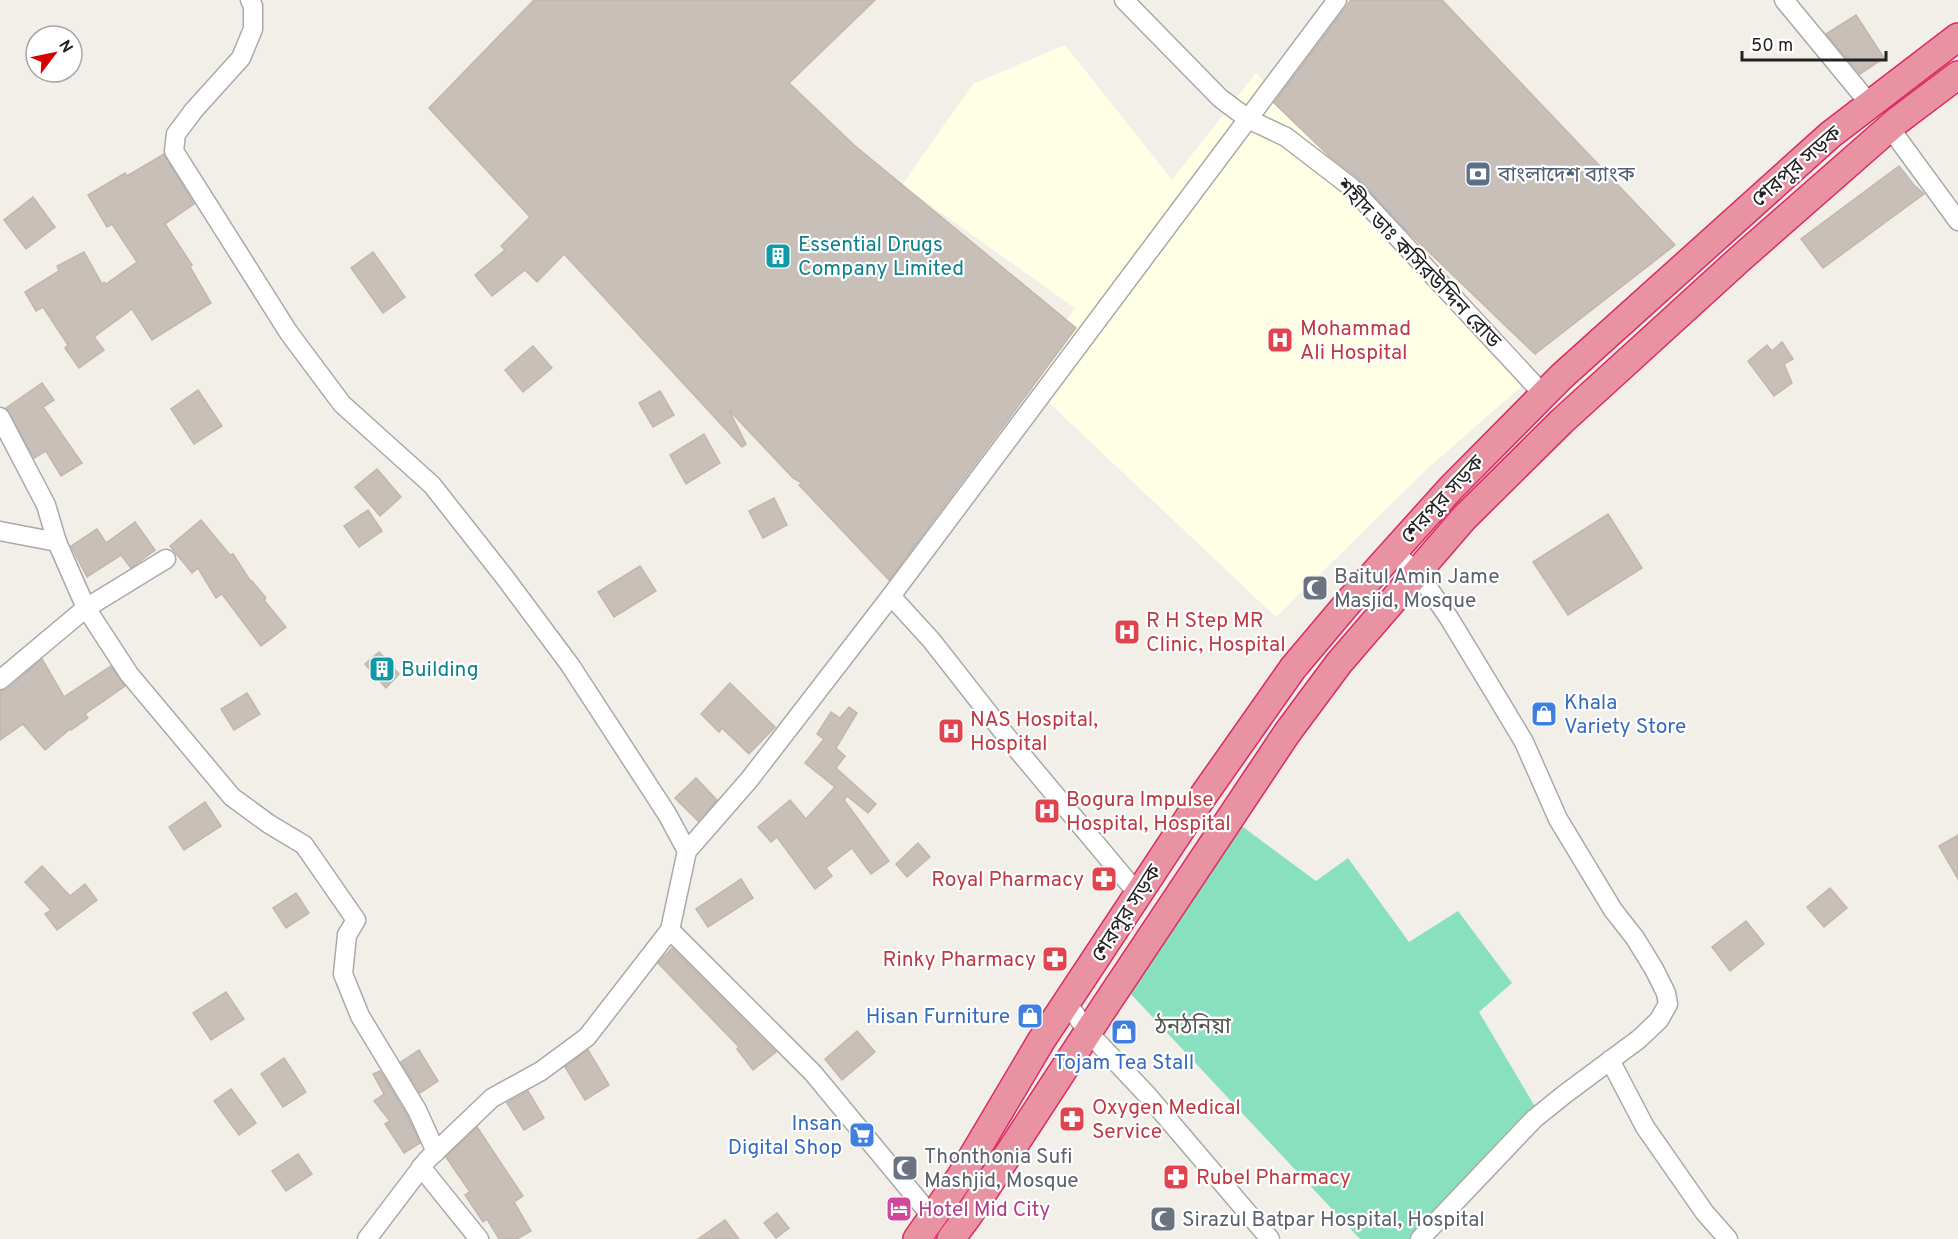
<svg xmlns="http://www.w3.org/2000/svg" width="1958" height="1239" font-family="Overpass,'Noto Sans Bengali',sans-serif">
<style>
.education{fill:#ffffe5}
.pitch{fill:#88e0be}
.building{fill:#c7bfb8;stroke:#c4b6ab;stroke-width:1.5}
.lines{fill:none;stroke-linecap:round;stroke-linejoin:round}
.minor-casing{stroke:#a9a9a9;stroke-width:21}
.highway-casing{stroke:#dc2a67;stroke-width:30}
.minor{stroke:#fff;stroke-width:18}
.highway{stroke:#e892a2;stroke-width:27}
.labels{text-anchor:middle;stroke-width:4.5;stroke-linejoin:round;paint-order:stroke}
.street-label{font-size:21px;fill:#222;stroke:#fff}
.service-label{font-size:21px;fill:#4e5e75;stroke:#fff;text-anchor:start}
.culture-label{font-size:21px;fill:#0d838f;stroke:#fff;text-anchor:start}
.health-label{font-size:21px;fill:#be3a42;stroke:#fff;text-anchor:start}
.worship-label{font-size:21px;fill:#5b616d;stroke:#fff;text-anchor:start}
.shop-label{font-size:21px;fill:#366cbe;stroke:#fff;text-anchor:end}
.hotel-label{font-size:21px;fill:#b23c85;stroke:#fff;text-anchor:start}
.neighbourhood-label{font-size:22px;fill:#555;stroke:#fff}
</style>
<rect width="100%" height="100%" fill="#f2efe9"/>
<path class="education" d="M 1065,45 L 1172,180 L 1256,73 L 1538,372 L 1429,467 L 1276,617 L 1025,380 L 1075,308 L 902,185 L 973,84 Z"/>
<path class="pitch" d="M 1239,824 L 1316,881 L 1348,858 L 1409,942 L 1458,911 L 1512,983 L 1479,1012 L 1537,1110 L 1414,1239 L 1360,1239 L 1130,993 Z"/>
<g class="building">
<path d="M 534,0 L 875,0 L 789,83 L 854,145 L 1076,328 L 889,580 L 799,485 L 802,483 L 793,478 L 729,410 L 746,444 L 742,447 L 564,254 L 537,282 L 525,270 L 492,296 L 475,275 L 505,250 L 501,246 L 530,217 L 429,108 Z"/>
<path d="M 1351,0 L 1442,0 L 1675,245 L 1535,354 L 1406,230 L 1359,179 L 1329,156 L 1274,103 Z"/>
<path d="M 1856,15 L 1884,58 L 1860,74 L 1826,34 Z"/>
<path d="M 164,154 L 194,204 L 165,224 L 192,265 L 190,267 L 211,303 L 152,340 L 132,309 L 94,337 L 104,350 L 79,368 L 65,348 L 68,345 L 43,307 L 36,311 L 25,292 L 59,271 L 57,266 L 84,252 L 102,284 L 104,282 L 106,284 L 137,262 L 112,224 L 107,227 L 88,195 L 125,173 L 127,176 Z"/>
<path d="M 1899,166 L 1914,185 L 1924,194 L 1823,268 L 1801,239 Z"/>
<path d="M 33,197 L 55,227 L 26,249 L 4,220 Z"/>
<path d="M 373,252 L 405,297 L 383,313 L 351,268 Z"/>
<path d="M 1782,342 L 1793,359 L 1784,364 L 1792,383 L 1774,396 L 1748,361 L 1767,345 L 1772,351 Z"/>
<path d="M 533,346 L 552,368 L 523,392 L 505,370 Z"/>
<path d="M 42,383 L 54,400 L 43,407 L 82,463 L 61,476 L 46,451 L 34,458 L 6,408 Z"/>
<path d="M 198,390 L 222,426 L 194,444 L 171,409 Z"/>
<path d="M 660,391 L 674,415 L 653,427 L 639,403 Z"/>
<path d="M 704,434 L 720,463 L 686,484 L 670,455 Z"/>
<path d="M 377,469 L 401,497 L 380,516 L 355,487 Z"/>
<path d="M 774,498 L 787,525 L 763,538 L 749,511 Z"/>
<path d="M 368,510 L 382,531 L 359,547 L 344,526 Z"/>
<path d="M 1608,514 L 1642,568 L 1568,615 L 1533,562 Z"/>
<path d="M 201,520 L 230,555 L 233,554 L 251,582 L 252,581 L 266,598 L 264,600 L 286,627 L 261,646 L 222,594 L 216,598 L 198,568 L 192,573 L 170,546 Z"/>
<path d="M 135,522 L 155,550 L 131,568 L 121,555 L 87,577 L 71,546 L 97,529 L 106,543 Z"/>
<path d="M 640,566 L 656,591 L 614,617 L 598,592 Z"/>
<path d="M 379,652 L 399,674 L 386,688 L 365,664 Z"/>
<path d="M 42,659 L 64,697 L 111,666 L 125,686 L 85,714 L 88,718 L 71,730 L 70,729 L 45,750 L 23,724 L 0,740 L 0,691 L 7,689 Z"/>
<path d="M 730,683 L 775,727 L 749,754 L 722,728 L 719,732 L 701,714 Z"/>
<path d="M 247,693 L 260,714 L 234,730 L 221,709 Z"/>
<path d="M 849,707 L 857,713 L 836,748 L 845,756 L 836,768 L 876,804 L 868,813 L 847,796 L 844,800 L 889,861 L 871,874 L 852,848 L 826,868 L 832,876 L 815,889 L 777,837 L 771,842 L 758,827 L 790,800 L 806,819 L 835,787 L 805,763 L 824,739 L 817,734 L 831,712 L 840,718 Z"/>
<path d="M 696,778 L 717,800 L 698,821 L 675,798 Z"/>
<path d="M 205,802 L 221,826 L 184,850 L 169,827 Z"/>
<path d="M 1958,835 L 1958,879 L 1939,846 Z"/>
<path d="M 918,843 L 930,857 L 907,877 L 896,864 Z"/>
<path d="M 42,866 L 70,896 L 85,884 L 97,900 L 57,930 L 45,914 L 51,910 L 25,882 Z"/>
<path d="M 741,879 L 753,898 L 708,927 L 696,909 Z"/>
<path d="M 1830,888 L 1847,908 L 1824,927 L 1807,907 Z"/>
<path d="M 296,893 L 309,913 L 286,928 L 273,908 Z"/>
<path d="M 1746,921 L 1764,944 L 1730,971 L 1712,947 Z"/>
<path d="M 672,948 L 776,1052 L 753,1070 L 737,1049 L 739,1047 L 658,963 Z"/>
<path d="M 226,992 L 244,1019 L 211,1040 L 193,1013 Z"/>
<path d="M 857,1031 L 875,1052 L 842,1080 L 825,1059 Z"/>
<path d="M 419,1050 L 438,1081 L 420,1093 L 401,1062 Z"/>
<path d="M 588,1050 L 609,1085 L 585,1100 L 565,1067 Z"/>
<path d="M 284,1058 L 306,1092 L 283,1107 L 261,1074 Z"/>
<path d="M 380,1071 L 407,1115 L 420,1143 L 404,1153 L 385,1124 L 390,1121 L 374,1101 L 384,1094 L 373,1074 Z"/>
<path d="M 231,1089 L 256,1123 L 239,1135 L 214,1101 Z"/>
<path d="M 528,1091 L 544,1118 L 524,1130 L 507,1103 Z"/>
<path d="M 477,1127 L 523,1196 L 514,1202 L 531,1231 L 517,1239 L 499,1239 L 487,1219 L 483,1222 L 465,1195 L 470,1192 L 446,1157 Z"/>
<path d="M 298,1154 L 312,1174 L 286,1191 L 272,1171 Z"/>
<path d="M 777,1213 L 789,1228 L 776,1238 L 764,1223 Z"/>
<path d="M 725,1220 L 739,1239 L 698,1239 Z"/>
</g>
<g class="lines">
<g class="minor-casing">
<g id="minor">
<path d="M 250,0 L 253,6 L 253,29 L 241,58 L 194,110 L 176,134 L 174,151 L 289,333 L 342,404 L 432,485 L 506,579 L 570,665 L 667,814 L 687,851"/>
<path d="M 1124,0 L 1220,98 L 1248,119 L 1286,137 L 1351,187 L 1544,395"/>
<path d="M 1784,0 L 1869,103"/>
<path d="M 1890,128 L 1958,221"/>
<path d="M 0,417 L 46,505 L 57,542"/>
<path d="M 0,531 L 57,542 L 86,608 L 129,674 L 232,797 L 269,824 L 304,845 L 356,920 L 347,935 L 343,974 L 360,1016 L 417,1110 L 436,1152"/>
<path d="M 1393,552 L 1418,573 L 1449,618 L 1497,697 L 1524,742 L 1558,819 L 1613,910 L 1635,938 L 1654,969 L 1666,993 L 1668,1004 L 1659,1020 L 1639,1039 L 1565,1094 L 1534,1119 L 1420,1239"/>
<path d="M 891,596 L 932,641 L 1011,742 L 1138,894"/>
<path d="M 0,680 L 86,608 L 166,559"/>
<path d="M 670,930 L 813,1073 L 933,1218"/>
<path d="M 1067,1003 L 1088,1032 L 1149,1097 L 1270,1239"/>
<path d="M 1610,1060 L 1645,1127 L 1705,1213 L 1728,1239"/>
<path d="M 421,1167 L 479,1239"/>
<path d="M 367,1239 L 427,1160 L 492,1098 L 541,1071 L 587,1037 L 670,930 L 687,851 L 749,780 L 891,596 L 1337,0"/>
</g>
</g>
<g class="highway-casing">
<g id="highway">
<path d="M 917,1239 L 961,1176 L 1041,1041 L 1203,796 L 1293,668 L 1352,598 L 1451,488 L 1562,376 L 1830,135 L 1958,37"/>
<path d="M 951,1239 L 968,1216 L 1105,1006 L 1287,733 L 1339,663 L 1464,518 L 1562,421 L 1742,257 L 1897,121 L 1958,75"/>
</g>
</g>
<use href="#minor" class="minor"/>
<use href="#highway" class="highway"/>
</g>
<defs>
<g id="bank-square" transform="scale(1.35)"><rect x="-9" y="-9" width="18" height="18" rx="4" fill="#5c6f8a" stroke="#fff"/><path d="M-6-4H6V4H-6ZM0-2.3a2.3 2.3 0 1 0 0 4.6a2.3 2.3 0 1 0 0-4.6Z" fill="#fff"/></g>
<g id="building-square" transform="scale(1.35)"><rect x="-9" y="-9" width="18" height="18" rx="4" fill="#0f9aa8" stroke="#fff"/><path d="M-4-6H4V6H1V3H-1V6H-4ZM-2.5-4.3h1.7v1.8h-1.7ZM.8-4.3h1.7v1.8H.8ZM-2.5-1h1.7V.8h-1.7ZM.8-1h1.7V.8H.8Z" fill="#fff"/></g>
<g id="hospital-square" transform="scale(1.35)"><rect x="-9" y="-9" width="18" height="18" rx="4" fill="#e0444e" stroke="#fff"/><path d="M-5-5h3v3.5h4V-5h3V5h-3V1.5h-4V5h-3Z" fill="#fff"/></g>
<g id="mosque-square" transform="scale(1.35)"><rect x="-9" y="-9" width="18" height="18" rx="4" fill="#6b7280" stroke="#fff"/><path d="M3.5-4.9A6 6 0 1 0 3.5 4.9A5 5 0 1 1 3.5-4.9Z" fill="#fff"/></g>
<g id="shop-square" transform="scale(1.35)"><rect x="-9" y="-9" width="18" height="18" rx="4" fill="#3f7fe0" stroke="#fff"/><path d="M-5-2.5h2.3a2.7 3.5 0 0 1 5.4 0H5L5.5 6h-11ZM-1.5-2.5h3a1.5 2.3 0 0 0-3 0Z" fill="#fff"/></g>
<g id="pharmacy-square" transform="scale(1.35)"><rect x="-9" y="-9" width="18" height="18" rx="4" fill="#e0444e" stroke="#fff"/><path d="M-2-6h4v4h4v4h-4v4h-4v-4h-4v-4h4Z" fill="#fff"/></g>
<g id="supermarket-square" transform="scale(1.35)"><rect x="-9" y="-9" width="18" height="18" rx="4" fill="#3f7fe0" stroke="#fff"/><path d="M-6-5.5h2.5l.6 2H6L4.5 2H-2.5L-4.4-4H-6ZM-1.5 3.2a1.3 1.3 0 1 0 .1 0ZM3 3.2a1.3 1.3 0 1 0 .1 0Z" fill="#fff"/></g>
<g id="hotel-square" transform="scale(1.35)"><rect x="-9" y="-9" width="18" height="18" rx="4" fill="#d1479c" stroke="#fff"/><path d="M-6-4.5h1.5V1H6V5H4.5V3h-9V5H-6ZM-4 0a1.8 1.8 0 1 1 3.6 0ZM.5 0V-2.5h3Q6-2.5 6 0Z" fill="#fff"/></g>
</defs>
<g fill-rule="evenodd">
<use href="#bank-square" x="1478" y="174"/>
<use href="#building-square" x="778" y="256"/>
<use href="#hospital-square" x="1280" y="340"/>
<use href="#mosque-square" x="1315" y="588"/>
<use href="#hospital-square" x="1127" y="632"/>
<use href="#building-square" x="382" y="669"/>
<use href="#shop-square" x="1544" y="714"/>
<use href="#hospital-square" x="951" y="731"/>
<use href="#hospital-square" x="1047" y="811"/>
<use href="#pharmacy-square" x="1104" y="879"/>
<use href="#pharmacy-square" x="1055" y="959"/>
<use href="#shop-square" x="1030" y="1016"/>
<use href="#shop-square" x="1124" y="1032"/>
<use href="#pharmacy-square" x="1072" y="1119"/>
<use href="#supermarket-square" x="862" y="1135"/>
<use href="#mosque-square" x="905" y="1168"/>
<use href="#pharmacy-square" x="1176" y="1177"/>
<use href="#hotel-square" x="899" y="1209"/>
<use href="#mosque-square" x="1163" y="1219"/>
</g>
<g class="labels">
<g class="street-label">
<text transform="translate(1796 166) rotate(-41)" y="7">শেরপুর সড়ক</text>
<text transform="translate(1419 263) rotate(46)" y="7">শহীদ ডাঃ কসিরউদ্দিন রোড</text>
<text transform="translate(1442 499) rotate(-47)" y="7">শেরপুর সড়ক</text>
<text transform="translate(1126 913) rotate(-57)" y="7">শেরপুর সড়ক</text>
</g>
<g class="service-label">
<text x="1498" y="181">বাংলাদেশ ব্যাংক</text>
</g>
<g class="culture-label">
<text x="798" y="251">Essential Drugs<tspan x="798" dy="24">Company Limited</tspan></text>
<text x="401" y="676">Building</text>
</g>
<g class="health-label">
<text x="1300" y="335">Mohammad<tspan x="1300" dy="24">Ali Hospital</tspan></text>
<text x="1146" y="627">R H Step MR<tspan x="1146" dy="24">Clinic, Hospital</tspan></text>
<text x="970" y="726">NAS Hospital,<tspan x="970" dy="24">Hospital</tspan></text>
<text x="1066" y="806">Bogura Impulse<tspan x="1066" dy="24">Hospital, Hospital</tspan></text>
<text x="1084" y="886" text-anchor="end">Royal Pharmacy</text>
<text x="1036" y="966" text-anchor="end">Rinky Pharmacy</text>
<text x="1092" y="1114">Oxygen Medical<tspan x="1092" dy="24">Service</tspan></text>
<text x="1196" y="1184">Rubel Pharmacy</text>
</g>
<g class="worship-label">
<text x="1334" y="583">Baitul Amin Jame<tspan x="1334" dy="24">Masjid, Mosque</tspan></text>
<text x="924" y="1163">Thonthonia Sufi<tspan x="924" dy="24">Mashjid, Mosque</tspan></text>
<text x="1182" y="1226">Sirazul Batpar Hospital, Hospital</text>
</g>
<g class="shop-label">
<text x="1564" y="709" text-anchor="start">Khala<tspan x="1564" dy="24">Variety Store</tspan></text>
<text x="1010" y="1023">Hisan Furniture</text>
<text x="1124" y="1069" text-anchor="middle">Tojam Tea Stall</text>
<text x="842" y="1130">Insan<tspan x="842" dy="24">Digital Shop</tspan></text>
</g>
<g class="hotel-label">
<text x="918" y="1216">Hotel Mid City</text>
</g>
<g class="neighbourhood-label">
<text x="1193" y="1033">ঠনঠনিয়া</text>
</g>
</g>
<g transform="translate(54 54) rotate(58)"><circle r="28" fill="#ffffff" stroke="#a7a7a7" stroke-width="1.5"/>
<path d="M0-4.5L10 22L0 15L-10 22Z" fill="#d40000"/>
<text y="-9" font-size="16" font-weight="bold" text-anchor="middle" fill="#222222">N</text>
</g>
<path d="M1742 51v9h144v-9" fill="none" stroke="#222222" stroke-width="3"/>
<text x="1751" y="51" font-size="18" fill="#222222" stroke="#ffffff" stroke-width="4.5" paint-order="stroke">50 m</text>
</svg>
